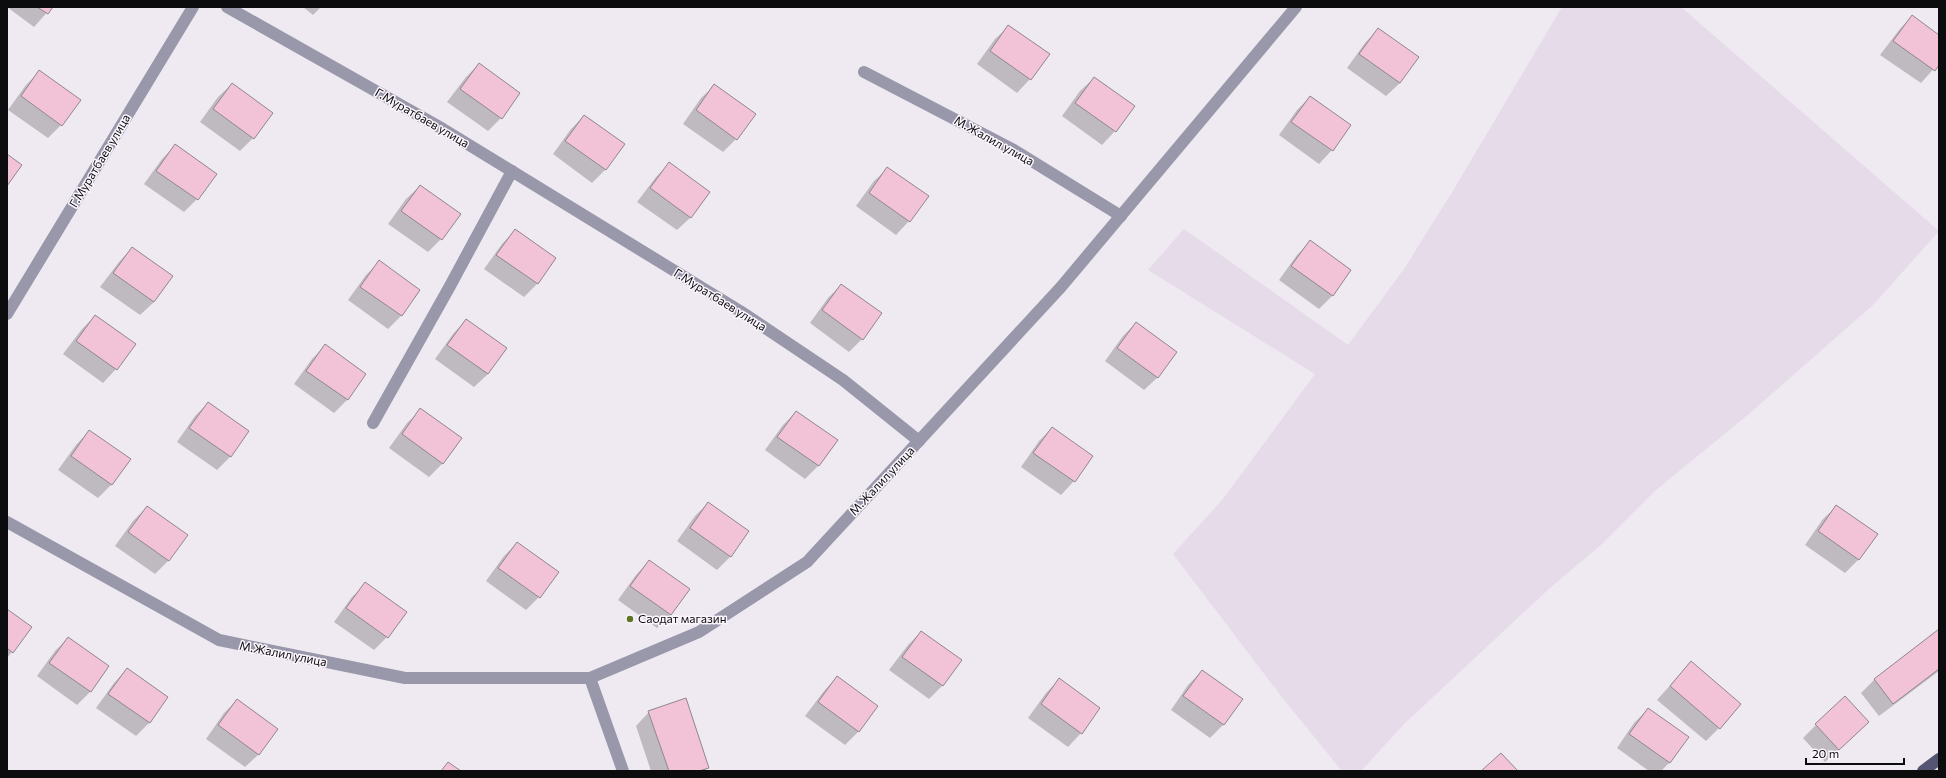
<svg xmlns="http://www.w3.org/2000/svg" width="1946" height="778" font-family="Commissioner,sans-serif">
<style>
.built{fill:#e5dbe9}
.shadow{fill:#0003}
.building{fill:#f2c3d7;stroke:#90878b}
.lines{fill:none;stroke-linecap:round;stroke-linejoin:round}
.minor{stroke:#9898aa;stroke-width:12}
.major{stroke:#555473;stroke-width:12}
.poi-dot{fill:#5e7425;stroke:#fcf6fe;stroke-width:1.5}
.labels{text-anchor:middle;stroke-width:3;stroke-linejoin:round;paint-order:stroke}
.street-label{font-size:12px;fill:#0c0b0d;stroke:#fcf6fe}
.poi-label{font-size:12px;fill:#0c0b0d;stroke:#fcf6fe;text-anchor:start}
</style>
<rect width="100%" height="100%" fill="#efe9f1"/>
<path class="built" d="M 1562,7 L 1681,7 L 1939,231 L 1874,304 L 1750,413 L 1656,490 L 1602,544 L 1551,587 L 1404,724 L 1361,771 L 1342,771 L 1281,696 L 1173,554 L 1223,499 L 1315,374 L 1148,270 L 1184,229 L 1348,345 L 1404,269 L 1454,189 Z"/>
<g class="shadow">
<path d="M 7,7 L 52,7 L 34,27 Z"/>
<path d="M 303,7 L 321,7 L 313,15 Z"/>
<path d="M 1912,16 L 1939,36 L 1939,63 L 1921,83 L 1880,55 L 1899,30 Z"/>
<path d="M 1009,26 L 1030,79 L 1017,93 L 977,64 L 995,39 Z"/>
<path d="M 1378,29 L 1400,83 L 1386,96 L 1347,68 L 1365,43 Z"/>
<path d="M 479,64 L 501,118 L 488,131 L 447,102 L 466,77 Z"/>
<path d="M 39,72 L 61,125 L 48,138 L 8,110 L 26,85 Z"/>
<path d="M 1094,78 L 1115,131 L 1102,145 L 1062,116 L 1080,91 Z"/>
<path d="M 232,84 L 253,138 L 240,151 L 200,122 L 218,97 Z"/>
<path d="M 715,85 L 736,139 L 723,152 L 683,124 L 701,98 Z"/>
<path d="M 1310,97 L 1350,125 L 1332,150 L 1319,164 L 1279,135 L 1297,110 Z"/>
<path d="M 584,116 L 606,169 L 592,183 L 553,154 L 571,129 Z"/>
<path d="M 176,145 L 197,199 L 184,212 L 144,184 L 162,159 Z"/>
<path d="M 669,164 L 691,217 L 677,230 L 637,202 L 656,177 Z"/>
<path d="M 888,168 L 909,221 L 896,235 L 856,206 L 874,181 Z"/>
<path d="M 420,186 L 441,239 L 428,252 L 388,224 L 406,199 Z"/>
<path d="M 515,230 L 555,259 L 537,284 L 524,297 L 484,269 L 502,244 Z"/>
<path d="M 1310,242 L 1350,270 L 1332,296 L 1319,309 L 1279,280 L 1297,255 Z"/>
<path d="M 132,248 L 154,302 L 140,315 L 100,287 L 119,262 Z"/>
<path d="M 379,262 L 419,291 L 401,316 L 388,329 L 348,300 L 366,275 Z"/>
<path d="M 841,285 L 862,339 L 849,352 L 810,323 L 828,298 Z"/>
<path d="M 95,316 L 116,369 L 103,383 L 63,354 L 82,329 Z"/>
<path d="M 466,320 L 488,374 L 474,387 L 435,359 L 453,334 Z"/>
<path d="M 1136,323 L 1158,377 L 1144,390 L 1105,361 L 1123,336 Z"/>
<path d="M 325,346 L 365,375 L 347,400 L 334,413 L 294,384 L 312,359 Z"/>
<path d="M 208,403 L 248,431 L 230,457 L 217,470 L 177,442 L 195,416 Z"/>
<path d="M 421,410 L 460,438 L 442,464 L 429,477 L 389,448 L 407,423 Z"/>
<path d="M 796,412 L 836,441 L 818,466 L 805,479 L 765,450 L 783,425 Z"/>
<path d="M 1052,428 L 1092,456 L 1074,481 L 1061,495 L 1021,467 L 1039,441 Z"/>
<path d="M 89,431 L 129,460 L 111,485 L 98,498 L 58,470 L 76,445 Z"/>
<path d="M 708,503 L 748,532 L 730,557 L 717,570 L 677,541 L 695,516 Z"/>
<path d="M 1837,506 L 1876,534 L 1858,560 L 1845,573 L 1805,545 L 1823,519 Z"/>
<path d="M 147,507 L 186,535 L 168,561 L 155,574 L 115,546 L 133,521 Z"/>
<path d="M 517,543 L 539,597 L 526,610 L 486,581 L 504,556 Z"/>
<path d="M 649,561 L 689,590 L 671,615 L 657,628 L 618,600 L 636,575 Z"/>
<path d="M 366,584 L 387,637 L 374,650 L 334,622 L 352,597 Z"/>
<path d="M 7,610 L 12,652 L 7,658 Z"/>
<path d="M 1939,631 L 1939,671 L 1879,716 L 1861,693 L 1874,680 Z"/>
<path d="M 921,632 L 960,661 L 942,686 L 929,699 L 889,670 L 908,645 Z"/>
<path d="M 68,638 L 108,667 L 90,692 L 77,705 L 37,676 L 55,651 Z"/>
<path d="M 1691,662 L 1719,728 L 1706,741 L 1657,700 Z"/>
<path d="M 127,669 L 167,697 L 149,723 L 136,736 L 96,708 L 114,683 Z"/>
<path d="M 1202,671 L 1242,700 L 1223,725 L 1210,738 L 1171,710 L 1188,685 Z"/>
<path d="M 837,677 L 859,731 L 845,745 L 805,716 L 824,691 Z"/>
<path d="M 1059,680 L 1099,708 L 1081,733 L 1068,747 L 1028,718 L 1046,693 Z"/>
<path d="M 237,700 L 259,754 L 245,767 L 206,739 L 224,713 Z"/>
<path d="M 1648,709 L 1687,738 L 1669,763 L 1661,771 L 1649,771 L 1617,748 L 1634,723 Z"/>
<path d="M 649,712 L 708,767 L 705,771 L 651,771 L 636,726 Z"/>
<path d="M 1816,725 L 1855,735 L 1825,762 L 1803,738 Z"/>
</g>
<g class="building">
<path d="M 37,7 L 53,7 L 48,14 Z"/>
<path d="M 1912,15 L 1939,35 L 1939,65 L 1935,71 L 1893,41 Z"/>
<path d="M 1008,25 L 1050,54 L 1031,80 L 990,51 Z"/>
<path d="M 1378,28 L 1419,57 L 1400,83 L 1359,54 Z"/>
<path d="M 479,63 L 520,93 L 502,119 L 460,89 Z"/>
<path d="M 39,70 L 81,100 L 62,126 L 21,96 Z"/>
<path d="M 1094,77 L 1135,106 L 1116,132 L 1075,103 Z"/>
<path d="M 232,83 L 273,113 L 254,139 L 213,109 Z"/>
<path d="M 714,84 L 756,114 L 737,140 L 696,110 Z"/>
<path d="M 1310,96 L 1351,125 L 1333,151 L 1291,122 Z"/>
<path d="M 584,115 L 625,144 L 606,170 L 565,141 Z"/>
<path d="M 175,144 L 217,174 L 198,200 L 156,171 Z"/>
<path d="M 7,154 L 22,165 L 7,186 Z"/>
<path d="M 669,162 L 710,192 L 691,218 L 650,188 Z"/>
<path d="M 887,167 L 929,196 L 910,222 L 869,193 Z"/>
<path d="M 420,185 L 461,214 L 442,240 L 401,211 Z"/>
<path d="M 515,229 L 556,258 L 538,284 L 496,255 Z"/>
<path d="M 1310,240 L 1351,270 L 1333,296 L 1291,266 Z"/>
<path d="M 132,247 L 173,276 L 154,302 L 113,273 Z"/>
<path d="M 379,260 L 420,290 L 402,316 L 360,287 Z"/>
<path d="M 841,284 L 882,313 L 863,340 L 822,310 Z"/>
<path d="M 95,315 L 136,344 L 117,370 L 76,341 Z"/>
<path d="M 466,319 L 507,348 L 488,374 L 447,345 Z"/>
<path d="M 1136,322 L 1177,352 L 1158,378 L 1117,348 Z"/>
<path d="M 325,344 L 366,374 L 348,400 L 306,371 Z"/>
<path d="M 208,402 L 249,431 L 231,457 L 189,428 Z"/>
<path d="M 420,408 L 462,438 L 443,464 L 402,434 Z"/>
<path d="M 796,411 L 838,440 L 819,466 L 777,437 Z"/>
<path d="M 1052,427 L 1093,456 L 1075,482 L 1033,453 Z"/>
<path d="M 89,430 L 131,459 L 112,485 L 71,456 Z"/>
<path d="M 708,502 L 749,531 L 731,557 L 690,528 Z"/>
<path d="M 1836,505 L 1878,534 L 1859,560 L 1818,531 Z"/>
<path d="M 147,506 L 188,535 L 169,561 L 128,532 Z"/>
<path d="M 517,542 L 559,572 L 540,598 L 498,568 Z"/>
<path d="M 649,560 L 690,589 L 671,615 L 630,586 Z"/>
<path d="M 365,582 L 407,612 L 388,638 L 346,608 Z"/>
<path d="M 7,609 L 32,627 L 13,653 L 7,648 Z"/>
<path d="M 1939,629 L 1939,669 L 1893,704 L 1874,679 Z"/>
<path d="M 921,631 L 962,660 L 943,686 L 902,657 Z"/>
<path d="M 68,637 L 109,666 L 91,692 L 49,663 Z"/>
<path d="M 1691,661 L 1741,704 L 1720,729 L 1670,686 Z"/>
<path d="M 127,668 L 168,697 L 150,723 L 108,694 Z"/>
<path d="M 1202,670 L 1243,699 L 1224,725 L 1183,696 Z"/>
<path d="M 837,676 L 878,706 L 859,732 L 818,702 Z"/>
<path d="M 1059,678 L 1100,708 L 1082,734 L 1041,704 Z"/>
<path d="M 1845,696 L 1869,722 L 1839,750 L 1815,724 Z"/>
<path d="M 686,698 L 709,768 L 699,771 L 669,771 L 648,711 Z"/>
<path d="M 237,699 L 278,729 L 259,755 L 218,725 Z"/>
<path d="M 1648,708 L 1689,737 L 1670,763 L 1629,734 Z"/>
<path d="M 1501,753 L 1518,771 L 1481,771 Z"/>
<path d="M 448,762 L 461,771 L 441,771 Z"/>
</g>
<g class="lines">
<g class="minor">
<path d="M 227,7 L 443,129 L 740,311 L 843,380 L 919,441"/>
<path d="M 864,72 L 1014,150 L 1121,216"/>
<path d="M 7,314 L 193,7"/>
<path d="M 373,423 L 450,286 L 512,171"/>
<path d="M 7,522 L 219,640 L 405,678 L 590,678 L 699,632 L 807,562 L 1061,287 L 1296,7"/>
<path d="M 590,678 L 623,771"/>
</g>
<path class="major" d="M 1923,771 L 1939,759"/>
</g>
<circle class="poi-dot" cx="630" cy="619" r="4"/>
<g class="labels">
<g class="street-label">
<text transform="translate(422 118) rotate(30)" y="4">Г.Муратбаев улица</text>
<text transform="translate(994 141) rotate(29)" y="4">М.Жалил улица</text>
<text transform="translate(100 161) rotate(-59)" y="4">Г.Муратбаев улица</text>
<text transform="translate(720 300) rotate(32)" y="4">Г.Муратбаев улица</text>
<text transform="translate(882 481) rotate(-47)" y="4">М.Жалил улица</text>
<text transform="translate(283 654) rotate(11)" y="4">М.Жалил улица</text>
</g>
<g class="poi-label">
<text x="638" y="623">Саодат магазин</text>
</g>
</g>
<rect width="1946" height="778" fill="none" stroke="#0c0b0d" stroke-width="16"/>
<path d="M1806 758v6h98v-6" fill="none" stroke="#0c0b0d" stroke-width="2"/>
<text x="1812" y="758" font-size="12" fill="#0c0b0d" stroke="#fcf6fe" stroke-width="3" paint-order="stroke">20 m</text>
</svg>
